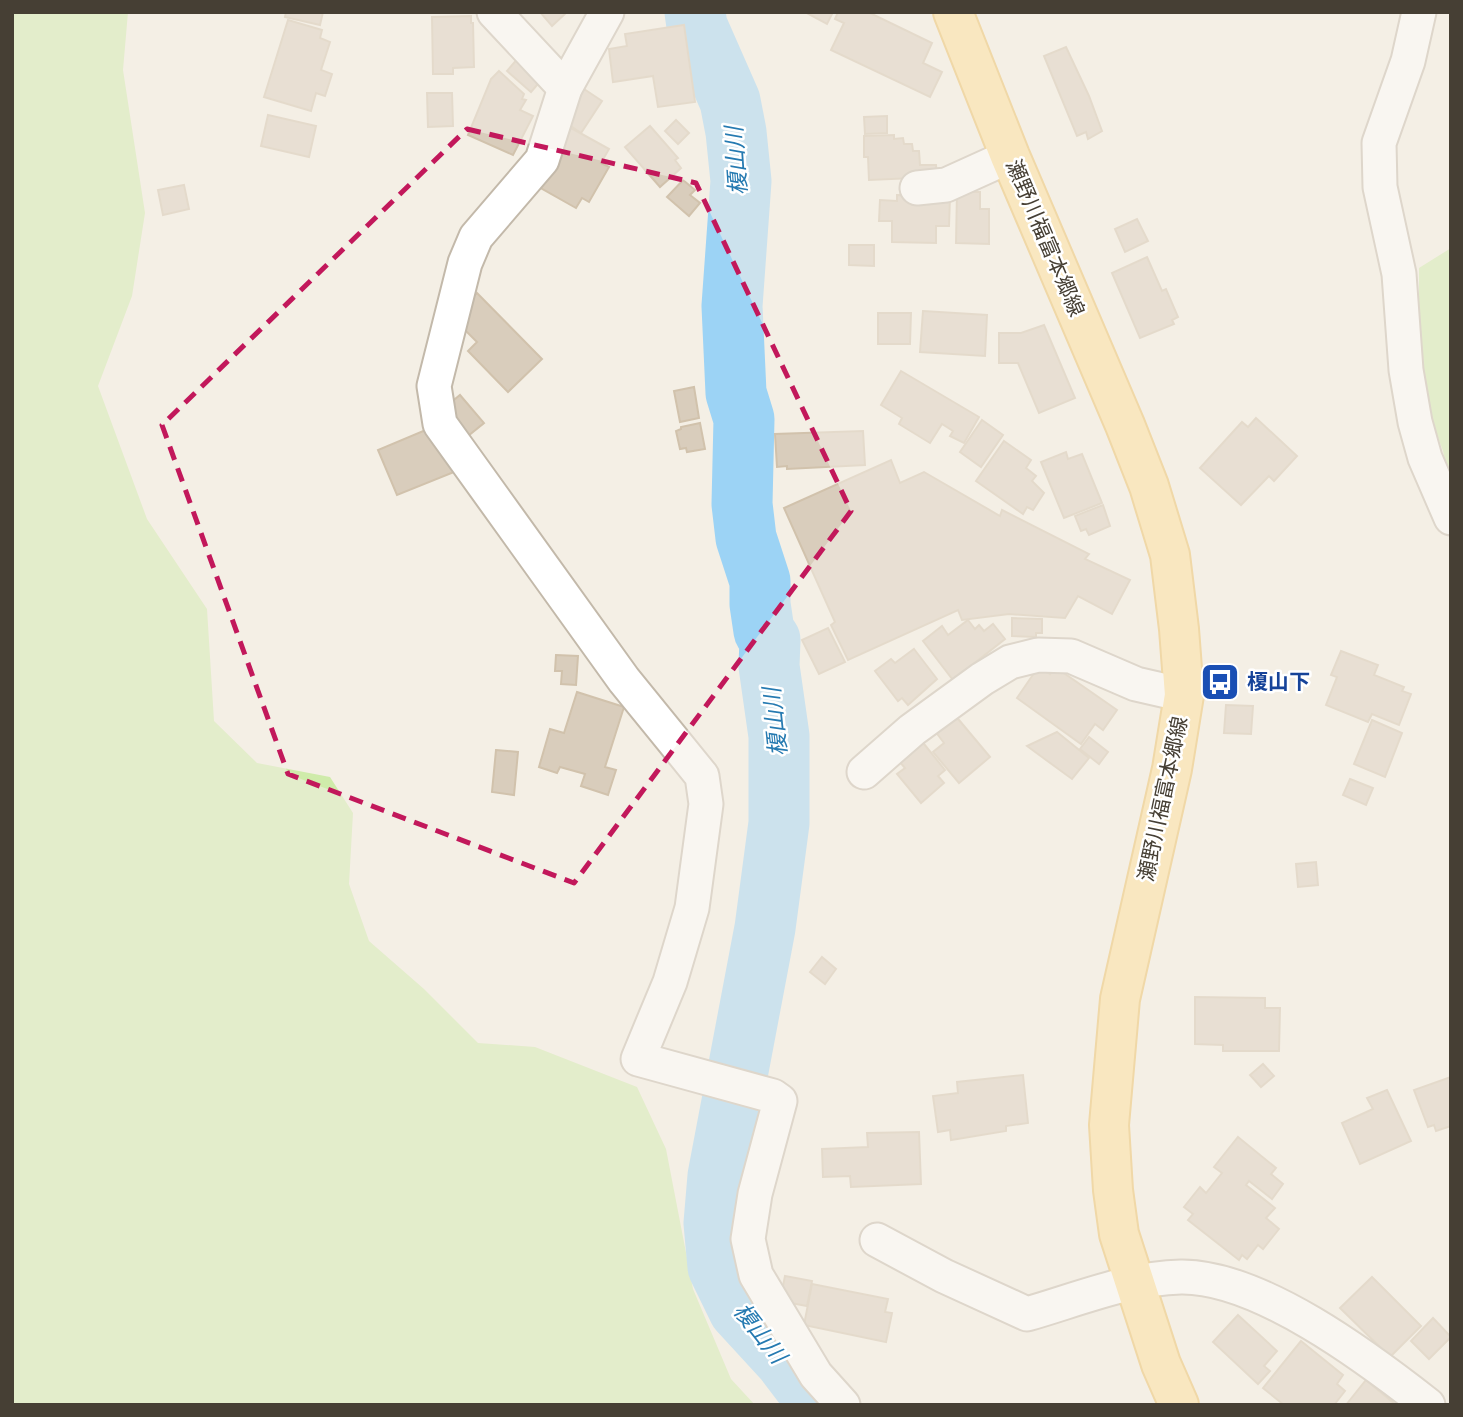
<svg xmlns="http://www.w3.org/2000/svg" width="1463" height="1417" font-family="Figtree,'Noto Sans JP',sans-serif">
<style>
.green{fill:#cfebaa}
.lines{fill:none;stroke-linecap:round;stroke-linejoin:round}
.river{stroke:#9cd3f5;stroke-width:61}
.building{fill:#d9cdbc;stroke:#d1c2ac;stroke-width:2}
.minor-casing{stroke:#c3b9aa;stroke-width:37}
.major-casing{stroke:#ebbc5b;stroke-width:42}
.minor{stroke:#fff;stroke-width:33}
.major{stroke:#ffdd92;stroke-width:38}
.marked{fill:none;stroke:#c2185b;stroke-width:5;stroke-dasharray:14 9;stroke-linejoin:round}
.labels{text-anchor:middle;stroke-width:5;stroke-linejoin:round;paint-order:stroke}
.street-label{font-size:21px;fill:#463f34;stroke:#fff}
.transit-label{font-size:21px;font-weight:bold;fill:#164399;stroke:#fff;text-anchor:start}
.water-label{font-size:23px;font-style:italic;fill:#257ab1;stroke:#fff}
</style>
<rect width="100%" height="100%" fill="#f4efe5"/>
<g class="green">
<path d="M 12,12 L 128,12 L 123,70 L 145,213 L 132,296 L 98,386 L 147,519 L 207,609 L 214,721 L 257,763 L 330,777 L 353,813 L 349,884 L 369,941 L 424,989 L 478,1043 L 535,1047 L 637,1087 L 666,1149 L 693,1289 L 731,1379 L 755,1405 L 12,1405 Z"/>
<path d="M 1451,248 L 1451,488 L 1443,451 L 1424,399 L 1419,342 L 1419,268 Z"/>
</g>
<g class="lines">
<path class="river" d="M 695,12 L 697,26 L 730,101 L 736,132 L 741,181 L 732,306 L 736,393 L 744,419 L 742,504 L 746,538 L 760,581 L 760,604 L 764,631 L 770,640 L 769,666 L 779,736 L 779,823 L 765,928 L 718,1176 L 714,1223 L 718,1267 L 739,1310 L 784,1359 L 819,1405"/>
</g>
<g class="building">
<path d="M 286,12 L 323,12 L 320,25 L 285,17 Z"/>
<path d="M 540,12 L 567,12 L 552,26 Z"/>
<path d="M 805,12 L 833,12 L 827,24 Z"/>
<path d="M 838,12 L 868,12 L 932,43 L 923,63 L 942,72 L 930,97 L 831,50 L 844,23 L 835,19 Z"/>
<path d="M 471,16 L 471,23 L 473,23 L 474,67 L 453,68 L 453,74 L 433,74 L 432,17 Z"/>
<path d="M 288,20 L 322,30 L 320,38 L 330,42 L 321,70 L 332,74 L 325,96 L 316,93 L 311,111 L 264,97 Z"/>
<path d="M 684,25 L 695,102 L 658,107 L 653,76 L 613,82 L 609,49 L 627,46 L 625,34 Z"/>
<path d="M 1066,47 L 1089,96 L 1102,131 L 1088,139 L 1086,132 L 1077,136 L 1044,56 Z"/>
<path d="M 519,57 L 543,78 L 531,92 L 507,71 Z"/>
<path d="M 499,71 L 524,94 L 522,99 L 526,100 L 520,110 L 533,116 L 513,155 L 468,135 L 491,79 Z"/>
<path d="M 581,87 L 602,101 L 581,133 L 565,122 Z"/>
<path d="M 427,93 L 452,93 L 453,126 L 428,127 Z"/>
<path d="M 268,115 L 316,126 L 309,157 L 261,146 Z"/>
<path d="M 887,116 L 887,133 L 865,134 L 864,117 Z"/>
<path d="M 676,120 L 689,133 L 678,144 L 665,131 Z"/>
<path d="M 650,126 L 678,158 L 675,160 L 681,168 L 660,187 L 625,147 Z"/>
<path d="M 571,128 L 609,149 L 601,163 L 609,167 L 589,202 L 582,198 L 576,208 L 539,187 Z"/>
<path d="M 894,135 L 894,139 L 903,138 L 904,144 L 912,144 L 913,151 L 919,151 L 920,165 L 936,165 L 937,177 L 869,180 L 868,157 L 864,157 L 864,136 Z"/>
<path d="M 683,180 L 695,190 L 690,195 L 700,203 L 689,216 L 667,197 Z"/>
<path d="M 184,185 L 189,209 L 163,215 L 158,190 Z"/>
<path d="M 957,192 L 980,192 L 980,209 L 989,209 L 989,244 L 956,243 Z"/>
<path d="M 897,195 L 950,196 L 949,226 L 936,226 L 936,243 L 892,242 L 892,221 L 879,221 L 880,200 L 897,201 Z"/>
<path d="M 1137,219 L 1148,241 L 1125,252 L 1115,229 Z"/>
<path d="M 849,245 L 874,245 L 874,266 L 849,265 Z"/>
<path d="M 1147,257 L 1162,291 L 1166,289 L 1178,317 L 1172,320 L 1174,324 L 1140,338 L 1112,273 Z"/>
<path d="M 477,293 L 542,359 L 508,392 L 468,351 L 477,342 L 457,322 L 464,306 Z"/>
<path d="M 923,311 L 987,315 L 985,356 L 920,352 Z"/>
<path d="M 878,313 L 911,313 L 910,344 L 878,344 Z"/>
<path d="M 1044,325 L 1075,398 L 1039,413 L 1018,363 L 999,363 L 999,333 L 1021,333 Z"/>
<path d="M 901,371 L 979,417 L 964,443 L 950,436 L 953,431 L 942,424 L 930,443 L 899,424 L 902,418 L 881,405 Z"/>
<path d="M 694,387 L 699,418 L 680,422 L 674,391 Z"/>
<path d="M 460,395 L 484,423 L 463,440 L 443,409 Z"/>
<path d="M 1256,418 L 1297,456 L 1274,481 L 1269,476 L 1241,505 L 1200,468 L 1242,422 L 1248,427 Z"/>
<path d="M 982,420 L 1003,435 L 981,467 L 960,452 Z"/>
<path d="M 700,423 L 705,449 L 687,452 L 686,448 L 680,449 L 676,431 L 681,429 L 681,427 Z"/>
<path d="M 428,429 L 454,472 L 397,495 L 378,450 Z"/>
<path d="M 863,431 L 865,465 L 787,469 L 787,466 L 777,467 L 775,434 Z"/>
<path d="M 1004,441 L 1031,460 L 1026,468 L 1036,476 L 1032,481 L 1044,493 L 1033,510 L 1027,507 L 1023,514 L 976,481 Z"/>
<path d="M 1066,452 L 1068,459 L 1082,454 L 1102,503 L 1064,518 L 1041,462 Z"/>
<path d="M 891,460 L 900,483 L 924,472 L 1000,516 L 1002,510 L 1089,554 L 1085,559 L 1130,580 L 1112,614 L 1078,596 L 1065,618 L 1009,614 L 962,620 L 958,610 L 848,660 L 831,625 L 835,622 L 784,508 Z"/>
<path d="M 1103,505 L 1110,526 L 1089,535 L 1086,529 L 1081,531 L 1075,516 Z"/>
<path d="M 1012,618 L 1042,619 L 1042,633 L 1036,633 L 1036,637 L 1012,636 Z"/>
<path d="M 968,620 L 975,629 L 979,625 L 984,631 L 993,624 L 1005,639 L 953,680 L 923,641 L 942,626 L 948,635 Z"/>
<path d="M 828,628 L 845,662 L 819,674 L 802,640 Z"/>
<path d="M 914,649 L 937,679 L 908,705 L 902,698 L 898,701 L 875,671 L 891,659 L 895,663 Z"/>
<path d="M 1341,651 L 1378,665 L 1374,675 L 1404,687 L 1402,691 L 1411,694 L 1399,725 L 1372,714 L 1368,722 L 1326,705 L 1337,677 L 1331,675 Z"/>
<path d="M 556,655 L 578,656 L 576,685 L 561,684 L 562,671 L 555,671 Z"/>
<path d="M 1039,666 L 1050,674 L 1055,667 L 1117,710 L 1103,730 L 1095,724 L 1081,744 L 1017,698 Z"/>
<path d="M 577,692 L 624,707 L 605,767 L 616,770 L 608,795 L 581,786 L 585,774 L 560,767 L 557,773 L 539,767 L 550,729 L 564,733 Z"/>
<path d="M 1226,705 L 1253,706 L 1251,734 L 1224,733 Z"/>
<path d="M 954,714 L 990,757 L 959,783 L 933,752 L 944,743 L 935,731 Z"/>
<path d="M 1372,720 L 1402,733 L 1385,777 L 1354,764 Z"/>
<path d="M 1057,732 L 1089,758 L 1072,779 L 1027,746 Z"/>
<path d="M 916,734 L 945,770 L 938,776 L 944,783 L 921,803 L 897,774 L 905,768 L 893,754 Z"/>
<path d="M 1089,737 L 1108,752 L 1099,764 L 1080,749 Z"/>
<path d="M 496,750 L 518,752 L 514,795 L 492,792 Z"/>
<path d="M 1350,779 L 1373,788 L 1366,805 L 1343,795 Z"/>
<path d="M 1316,862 L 1318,885 L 1298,887 L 1296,864 Z"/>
<path d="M 822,957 L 836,969 L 825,984 L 810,972 Z"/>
<path d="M 1195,997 L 1265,998 L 1265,1008 L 1280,1008 L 1279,1051 L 1223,1051 L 1223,1045 L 1195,1044 Z"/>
<path d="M 1263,1064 L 1274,1076 L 1261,1087 L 1250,1075 Z"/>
<path d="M 1023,1075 L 1028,1123 L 1006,1126 L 1006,1131 L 951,1140 L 950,1130 L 938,1132 L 933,1096 L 958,1093 L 957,1082 Z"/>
<path d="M 1451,1077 L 1451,1126 L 1436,1131 L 1434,1125 L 1428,1127 L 1414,1090 Z"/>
<path d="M 1387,1090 L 1411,1141 L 1360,1164 L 1342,1123 L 1373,1109 L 1367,1098 Z"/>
<path d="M 919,1132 L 921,1184 L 851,1187 L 850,1176 L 823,1177 L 822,1149 L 868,1147 L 867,1133 Z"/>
<path d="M 1238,1137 L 1276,1168 L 1271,1174 L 1283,1184 L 1272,1199 L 1249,1181 L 1246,1185 L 1275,1208 L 1266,1218 L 1279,1229 L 1263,1249 L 1258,1245 L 1247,1259 L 1242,1255 L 1239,1260 L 1188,1220 L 1193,1214 L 1184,1207 L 1200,1187 L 1206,1193 L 1222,1173 L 1214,1167 Z"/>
<path d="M 785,1276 L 812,1281 L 807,1306 L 780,1301 Z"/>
<path d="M 1372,1277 L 1421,1326 L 1390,1357 L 1340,1308 Z"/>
<path d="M 812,1284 L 888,1299 L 885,1312 L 892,1313 L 886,1342 L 804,1325 Z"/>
<path d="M 1238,1315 L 1277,1351 L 1264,1366 L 1270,1371 L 1258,1384 L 1213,1342 Z"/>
<path d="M 1433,1318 L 1451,1337 L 1429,1359 L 1411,1341 Z"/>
<path d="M 1301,1341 L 1343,1375 L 1337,1384 L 1345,1391 L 1334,1405 L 1284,1405 L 1263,1388 Z"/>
<path d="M 1366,1380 L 1396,1405 L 1346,1405 Z"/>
</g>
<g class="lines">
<g class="minor-casing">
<g id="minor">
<path d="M 494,12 L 565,88"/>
<path d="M 607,12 L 565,88 L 542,160 L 476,237 L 465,263 L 434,386 L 440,424 L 624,680 L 702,776 L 706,804 L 692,908 L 670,982 L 638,1059 L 773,1096 L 780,1101 L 755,1194 L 748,1239 L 756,1275 L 816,1375 L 843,1405"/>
<path d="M 1419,12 L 1408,61 L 1379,143 L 1380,187 L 1399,274 L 1406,370 L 1415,422 L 1425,458 L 1451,518"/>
<path d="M 917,188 L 946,185 L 1010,156"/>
<path d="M 864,772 L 912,730 L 982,679 L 1010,662 L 1038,655 L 1071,656 L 1136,684 L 1184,695"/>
<path d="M 877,1240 L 944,1276 L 1027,1314 C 1076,1300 1129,1278 1181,1277 C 1259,1276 1368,1358 1428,1405"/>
</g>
</g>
<g class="major-casing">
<path id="major" d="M 953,12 L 1010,156 L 1125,425 L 1149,486 L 1170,555 L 1179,629 L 1184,695 L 1172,769 L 1120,999 L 1109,1125 L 1113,1190 L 1119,1234 L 1161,1364 L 1179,1405"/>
</g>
<use href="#minor" class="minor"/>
<use href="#major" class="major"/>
</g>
<path d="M0 0H1463V1417H0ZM 467,129 L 696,183 L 851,511 L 574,883 L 288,774 L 162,425 Z" fill="#f4efe5" fill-opacity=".55" fill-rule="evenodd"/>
<path class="marked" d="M 467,129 L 696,183 L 851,511 L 574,883 L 288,774 L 162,425 Z"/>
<defs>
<g id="bus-square" transform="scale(2.0125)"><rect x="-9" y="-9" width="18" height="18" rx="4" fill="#1a4fb4" stroke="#fff"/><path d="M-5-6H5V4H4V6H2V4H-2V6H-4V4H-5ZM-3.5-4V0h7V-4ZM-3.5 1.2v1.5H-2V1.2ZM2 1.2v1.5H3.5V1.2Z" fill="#fff"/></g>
</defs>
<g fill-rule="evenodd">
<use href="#bus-square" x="1220" y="682"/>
</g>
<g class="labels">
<g class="street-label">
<text transform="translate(1045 238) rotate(67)" y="7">瀬野川福富本郷線</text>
<text transform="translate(1163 799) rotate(-78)" y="7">瀬野川福富本郷線</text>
</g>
<g class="transit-label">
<text x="1247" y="689">榎山下</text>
</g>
<g class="water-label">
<text transform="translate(736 161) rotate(-94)" y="8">榎山川</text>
<text transform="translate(775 722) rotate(-96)" y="8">榎山川</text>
<text transform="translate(760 1333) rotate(52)" y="8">榎山川</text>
</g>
</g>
<rect width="1463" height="1417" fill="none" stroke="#463f34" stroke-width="28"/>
</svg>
